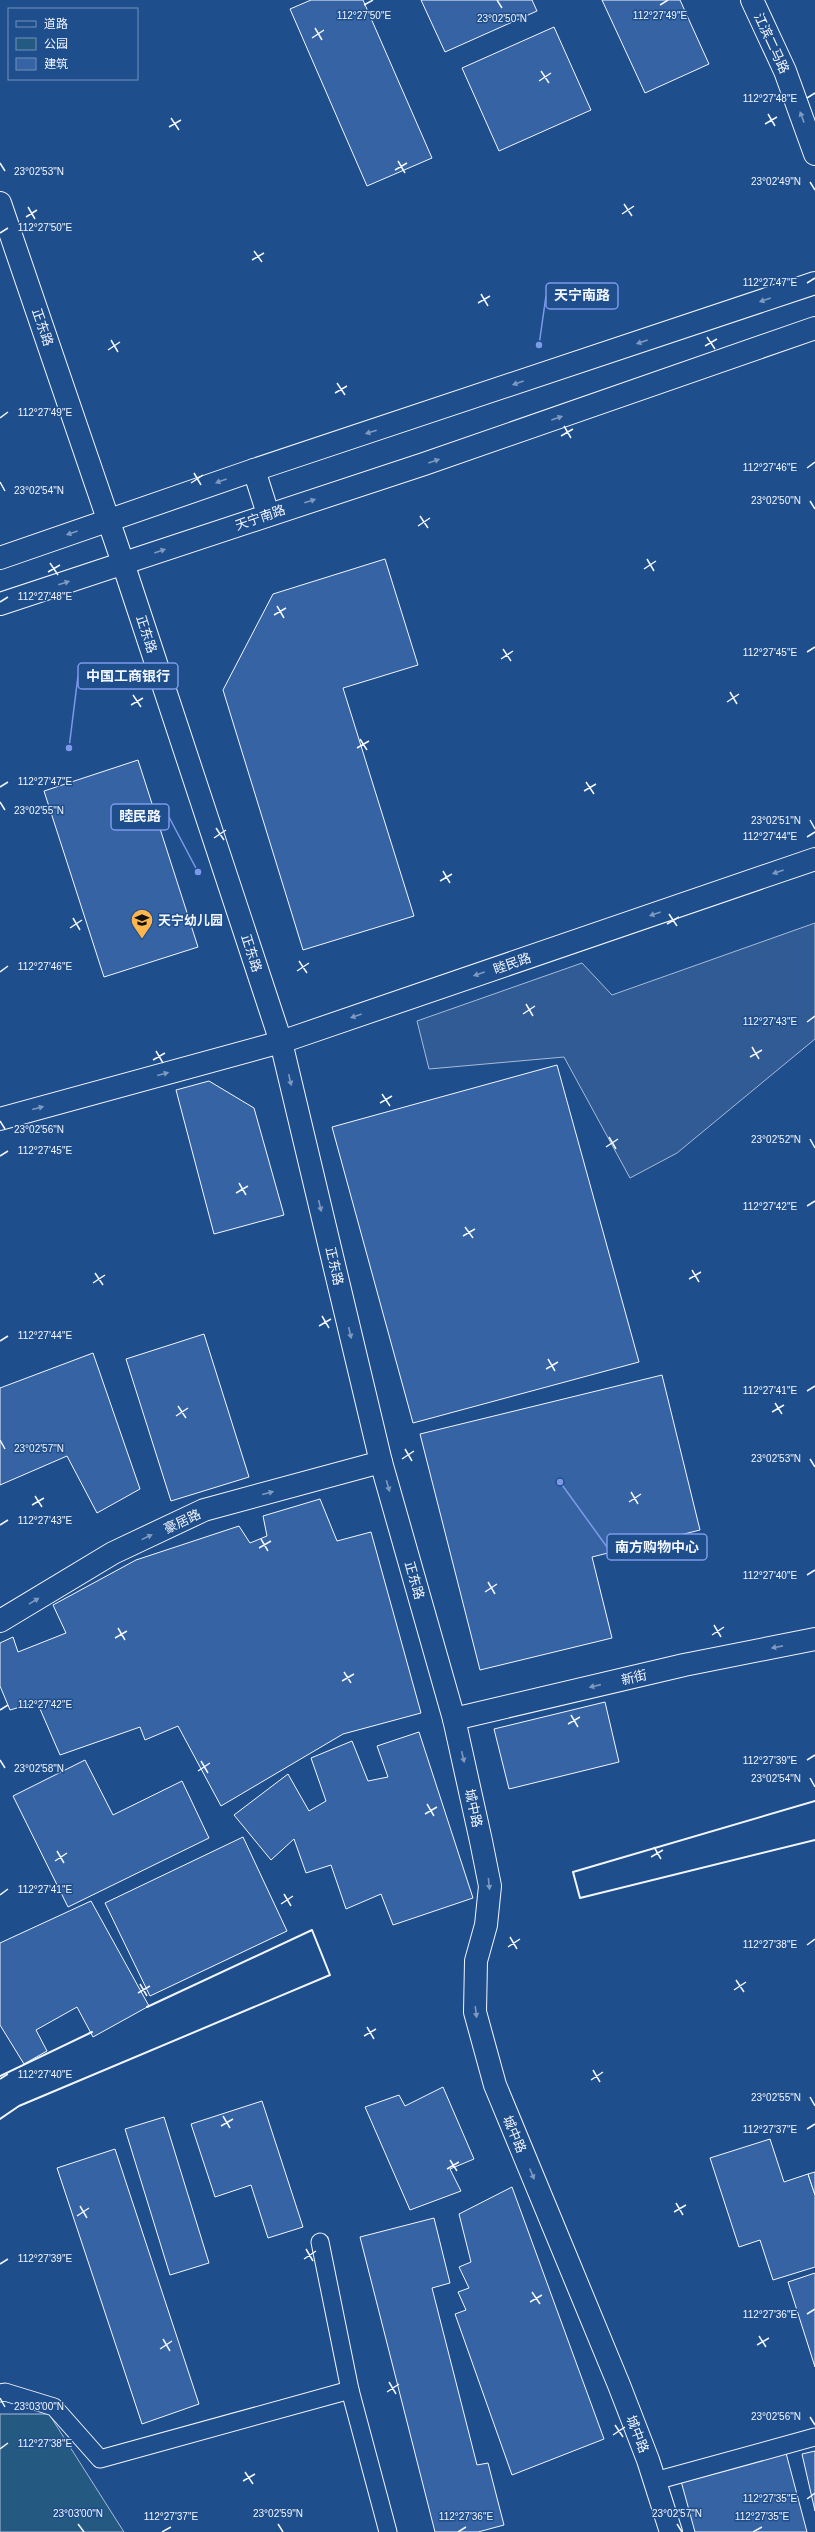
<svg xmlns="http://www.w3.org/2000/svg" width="815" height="2532" font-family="Helvetica,'Noto Sans SC',sans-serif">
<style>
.green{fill:#245a82;stroke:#a8bbd7}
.parking{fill:#305b95;stroke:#a8bbd7}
.building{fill:#3563a3;stroke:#f2f6ff}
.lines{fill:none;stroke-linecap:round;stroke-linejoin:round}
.lane-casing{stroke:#f2f6ff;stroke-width:19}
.street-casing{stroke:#f2f6ff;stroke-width:24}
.secondary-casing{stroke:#f2f6ff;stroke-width:24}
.lane{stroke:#1f4e8c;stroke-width:17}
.street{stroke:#1f4e8c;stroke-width:22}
.secondary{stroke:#1f4e8c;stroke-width:22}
.wall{stroke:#f2f6ff;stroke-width:2}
.oneway{fill:#7e9ac0}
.ticks{fill:none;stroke:#f2f6ff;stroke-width:1.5}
.labels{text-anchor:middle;stroke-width:3;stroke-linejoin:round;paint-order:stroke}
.street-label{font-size:13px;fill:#f2f6ff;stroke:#1f4e8c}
.poi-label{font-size:13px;font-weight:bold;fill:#f2f6ff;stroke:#1f4e8c;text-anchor:start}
.ticks-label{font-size:10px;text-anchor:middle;fill:#f2f6ff;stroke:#1f4e8c;stroke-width:3;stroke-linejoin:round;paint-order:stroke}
.leader{fill:none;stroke:#7d9aea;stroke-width:1.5}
.callout-dot{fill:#7d9aea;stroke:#1f4e8c;stroke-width:1.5}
.callout{fill:#1f4e8c;stroke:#7d9aea;stroke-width:1.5}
.callout-label{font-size:14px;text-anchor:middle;font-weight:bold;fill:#f2f6ff}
</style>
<rect width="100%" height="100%" fill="#1f4e8c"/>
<path class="green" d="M 0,2414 L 49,2414 L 124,2532 L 0,2532 Z"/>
<path class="parking" d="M 815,923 L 815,1039 L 677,1153 L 630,1178 L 564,1057 L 429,1069 L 417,1021 L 582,963 L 612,995 Z"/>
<g class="building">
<path d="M 311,0 L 363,0 L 432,158 L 367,186 L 290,9 Z"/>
<path d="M 421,0 L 532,0 L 537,11 L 445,52 Z"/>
<path d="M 602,0 L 680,0 L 709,64 L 645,93 Z"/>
<path d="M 554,27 L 591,110 L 499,151 L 462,68 Z"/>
<path d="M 385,559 L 418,665 L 343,688 L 414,916 L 303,950 L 223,690 L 273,594 Z"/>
<path d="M 138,760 L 198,947 L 104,977 L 44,791 Z"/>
<path d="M 557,1065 L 639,1362 L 413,1423 L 332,1127 Z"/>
<path d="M 209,1081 L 254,1108 L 284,1215 L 214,1234 L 176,1090 Z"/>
<path d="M 204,1334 L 249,1477 L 171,1501 L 126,1359 Z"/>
<path d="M 93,1353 L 140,1489 L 97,1513 L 67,1456 L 0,1485 L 0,1388 Z"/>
<path d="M 662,1375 L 700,1530 L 592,1557 L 612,1638 L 480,1670 L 420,1434 Z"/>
<path d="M 320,1499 L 337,1541 L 371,1532 L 421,1713 L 343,1734 L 221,1806 L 178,1726 L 145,1740 L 140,1727 L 60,1755 L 37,1702 L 10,1710 L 0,1686 L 0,1643 L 13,1637 L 18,1652 L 66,1633 L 53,1605 L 136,1560 L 239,1526 L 250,1543 L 267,1536 L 263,1516 Z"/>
<path d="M 605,1702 L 619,1762 L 509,1789 L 494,1729 Z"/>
<path d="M 419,1732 L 473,1898 L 393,1925 L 381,1894 L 346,1909 L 331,1865 L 306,1873 L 294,1839 L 271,1860 L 234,1815 L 288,1774 L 309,1811 L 326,1801 L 311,1758 L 352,1741 L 368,1781 L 388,1777 L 377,1746 Z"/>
<path d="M 85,1760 L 113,1815 L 182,1781 L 209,1838 L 68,1907 L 13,1796 Z"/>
<path d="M 243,1837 L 287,1931 L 150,1996 L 105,1903 Z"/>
<path d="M 91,1901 L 149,2006 L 93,2037 L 77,2007 L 36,2030 L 47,2051 L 24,2064 L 0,2025 L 0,1943 Z"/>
<path d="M 443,2087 L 474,2159 L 450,2169 L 461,2191 L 410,2210 L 365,2107 L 399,2095 L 405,2106 Z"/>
<path d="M 262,2101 L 303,2227 L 268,2238 L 251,2185 L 215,2197 L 191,2124 Z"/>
<path d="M 164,2117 L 209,2263 L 170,2275 L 125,2129 Z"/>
<path d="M 770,2139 L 784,2182 L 808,2174 L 815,2195 L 815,2267 L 773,2280 L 760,2240 L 739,2247 L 710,2158 Z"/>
<path d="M 115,2149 L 199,2404 L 142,2424 L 57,2168 Z"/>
<path d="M 815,2172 L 815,2195 L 808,2174 Z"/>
<path d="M 512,2187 L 604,2439 L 512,2475 L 455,2314 L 466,2310 L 458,2292 L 469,2288 L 459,2267 L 471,2262 L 459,2214 Z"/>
<path d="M 434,2218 L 450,2283 L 432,2288 L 477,2465 L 488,2463 L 504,2525 L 478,2532 L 435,2532 L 360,2237 Z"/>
<path d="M 815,2273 L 815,2367 L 788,2282 Z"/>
<path d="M 815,2451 L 815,2511 L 802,2454 Z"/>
<path d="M 786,2453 L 807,2532 L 695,2532 L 681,2481 Z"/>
</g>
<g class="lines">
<g class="lane-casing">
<g id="lane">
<path d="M 320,2242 L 350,2390 L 388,2532"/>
<path d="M 0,2393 L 5,2392 L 54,2407 L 100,2459 L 350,2390"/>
<path d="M 655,2481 L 815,2437"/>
</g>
</g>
<g class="street-casing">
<g id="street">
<path d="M 752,0 L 785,71 L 815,154"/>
<path d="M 0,203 L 123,563 L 281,1042 L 381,1462 L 454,1719 L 481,1841 L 490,1886 L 486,1925 L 476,1961 L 475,2012 L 495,2085 L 619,2385 L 648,2460 L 671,2532"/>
<path d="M 0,1119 L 281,1042 L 815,859"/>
<path d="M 0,1621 L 113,1553 L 204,1510 L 381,1462"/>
<path d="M 454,1719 L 684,1665 L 815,1639"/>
</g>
</g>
<g class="secondary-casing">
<g id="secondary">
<path d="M 254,470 L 268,514"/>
<path d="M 0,558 L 254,470 L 815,283"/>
<path d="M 0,604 L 424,464 L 815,328"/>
</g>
</g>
<use href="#lane" class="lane"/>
<use href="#street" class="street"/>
<use href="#secondary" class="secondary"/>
<g class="wall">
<path d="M 815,1801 L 573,1872 L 580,1898 L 815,1840"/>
<path d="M 0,2076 L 92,2032"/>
<path d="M 0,2119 L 19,2106 L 330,1975 L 312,1930 L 147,2007"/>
</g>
</g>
<defs><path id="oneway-solid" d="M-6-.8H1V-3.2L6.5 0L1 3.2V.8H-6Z"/></defs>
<g class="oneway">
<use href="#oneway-solid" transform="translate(802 117) rotate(-110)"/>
<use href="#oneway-solid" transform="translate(765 300) rotate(161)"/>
<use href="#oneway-solid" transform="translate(642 342) rotate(161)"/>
<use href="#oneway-solid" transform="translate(518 383) rotate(161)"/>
<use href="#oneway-solid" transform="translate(557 418) rotate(-19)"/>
<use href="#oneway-solid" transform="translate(371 432) rotate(162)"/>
<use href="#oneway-solid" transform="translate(434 461) rotate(-19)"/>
<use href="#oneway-solid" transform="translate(221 481) rotate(160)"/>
<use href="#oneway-solid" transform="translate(310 501) rotate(-18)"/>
<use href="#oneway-solid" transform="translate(72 533) rotate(161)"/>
<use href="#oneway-solid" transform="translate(160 551) rotate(-19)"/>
<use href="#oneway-solid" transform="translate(64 583) rotate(-18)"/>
<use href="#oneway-solid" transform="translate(778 872) rotate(161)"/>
<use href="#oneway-solid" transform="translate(655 914) rotate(161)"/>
<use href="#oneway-solid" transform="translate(479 974) rotate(161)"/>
<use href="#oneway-solid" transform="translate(356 1016) rotate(161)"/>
<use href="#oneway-solid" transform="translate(163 1074) rotate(-15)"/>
<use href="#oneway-solid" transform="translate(290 1080) rotate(77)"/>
<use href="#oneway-solid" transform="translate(38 1108) rotate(-15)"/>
<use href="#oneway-solid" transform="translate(320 1206) rotate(77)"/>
<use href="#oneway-solid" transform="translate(350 1333) rotate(77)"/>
<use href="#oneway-solid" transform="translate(388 1486) rotate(74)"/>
<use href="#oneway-solid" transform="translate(268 1493) rotate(-15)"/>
<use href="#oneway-solid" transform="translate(147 1537) rotate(-26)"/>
<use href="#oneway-solid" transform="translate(34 1601) rotate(-31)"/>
<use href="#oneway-solid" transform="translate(777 1647) rotate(169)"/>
<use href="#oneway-solid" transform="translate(595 1686) rotate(167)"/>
<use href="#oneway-solid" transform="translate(463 1757) rotate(77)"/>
<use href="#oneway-solid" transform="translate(489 1884) rotate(84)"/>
<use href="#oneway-solid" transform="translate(476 2012) rotate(83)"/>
<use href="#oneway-solid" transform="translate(532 2174) rotate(67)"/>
</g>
<path class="ticks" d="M 497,0 L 502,8M 364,5 L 373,0M 660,5 L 668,0M 315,28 L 322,40M 312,38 L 324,30M 541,71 L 549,83M 539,81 L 551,73M 807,98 L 815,93M 768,114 L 775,126M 171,118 L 179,130M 765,124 L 777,117M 169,127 L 181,120M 398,161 L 405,173M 0,163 L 5,171M 395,170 L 407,163M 810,182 L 815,190M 624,204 L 632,216M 28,207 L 35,219M 622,214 L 634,206M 26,217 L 37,210M 0,233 L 8,228M 254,251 L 262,262M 252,260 L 264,253M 807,283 L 815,278M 481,294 L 488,306M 478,303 L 490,296M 707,337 L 715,349M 111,340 L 118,352M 705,346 L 717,339M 108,350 L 120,342M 337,383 L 345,395M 335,393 L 347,386M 0,418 L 8,412M 564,426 L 571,438M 561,436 L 573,429M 807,468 L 815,462M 194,473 L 201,485M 0,482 L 5,491M 191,483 L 203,475M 810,501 L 815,509M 420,516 L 428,528M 418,526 L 430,518M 647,559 L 654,571M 50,563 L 58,575M 644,569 L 656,561M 48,572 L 60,565M 0,602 L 8,597M 277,606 L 284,618M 274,615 L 286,608M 503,649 L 511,661M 807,652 L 815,647M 501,659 L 513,651M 730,692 L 737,704M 133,695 L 141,707M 727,702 L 739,694M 131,705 L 143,698M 360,739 L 367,750M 357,748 L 369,741M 586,782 L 594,794M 0,787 L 8,782M 584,791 L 596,784M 0,802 L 5,810M 810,820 L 815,829M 216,828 L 224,840M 807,837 L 815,832M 214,838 L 226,830M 443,871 L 450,883M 440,881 L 452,874M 669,914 L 677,926M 73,918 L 80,930M 667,924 L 679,917M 70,928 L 82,920M 299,961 L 307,973M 297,971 L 309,963M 0,972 L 8,966M 526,1004 L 533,1016M 523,1014 L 535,1006M 807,1022 L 815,1016M 752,1047 L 759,1059M 156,1051 L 163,1063M 750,1057 L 762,1050M 153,1060 L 165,1053M 382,1094 L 390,1106M 380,1103 L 392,1096M 0,1121 L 5,1129M 609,1137 L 616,1149M 810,1139 L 815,1148M 606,1147 L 618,1139M 0,1156 L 8,1151M 239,1183 L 246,1195M 236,1193 L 248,1186M 807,1206 L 815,1201M 465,1227 L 473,1238M 463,1236 L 475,1229M 692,1270 L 699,1282M 95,1273 L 103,1285M 689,1279 L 701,1272M 93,1283 L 105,1275M 322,1316 L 329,1328M 319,1326 L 331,1319M 0,1341 L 8,1336M 548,1359 L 555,1371M 546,1369 L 558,1362M 807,1391 L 815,1386M 775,1403 L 782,1414M 178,1406 L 186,1418M 772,1412 L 784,1405M 176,1416 L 188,1408M 0,1440 L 5,1449M 405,1449 L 412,1461M 402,1459 L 414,1451M 810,1459 L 815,1467M 631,1492 L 638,1504M 35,1496 L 42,1507M 629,1502 L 641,1494M 32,1505 L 44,1498M 0,1525 L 8,1520M 261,1539 L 268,1551M 259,1548 L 271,1541M 807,1575 L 815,1570M 488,1582 L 495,1594M 485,1592 L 497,1584M 714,1625 L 721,1637M 118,1628 L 125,1640M 712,1635 L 724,1627M 115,1638 L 127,1631M 344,1672 L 351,1683M 342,1681 L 354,1674M 0,1710 L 8,1705M 571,1715 L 578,1727M 568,1724 L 580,1717M 0,1760 L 5,1768M 807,1760 L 815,1755M 201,1761 L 208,1773M 198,1771 L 210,1763M 810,1778 L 815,1787M 427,1804 L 434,1816M 425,1814 L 437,1807M 654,1847 L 661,1859M 57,1851 L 64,1863M 651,1857 L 663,1850M 55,1861 L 67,1853M 284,1894 L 291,1906M 0,1895 L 8,1889M 281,1904 L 293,1896M 510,1937 L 517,1949M 807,1945 L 815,1939M 508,1947 L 520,1939M 736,1980 L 744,1992M 140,1984 L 147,1996M 734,1990 L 746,1982M 138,1993 L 150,1986M 367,2027 L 374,2039M 364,2036 L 376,2029M 593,2070 L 600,2082M 0,2079 L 8,2074M 591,2080 L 603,2072M 810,2097 L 815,2106M 223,2116 L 230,2128M 221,2126 L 233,2119M 807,2129 L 815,2124M 450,2160 L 457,2171M 447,2169 L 459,2162M 676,2203 L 683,2215M 80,2206 L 87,2218M 674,2212 L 686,2205M 77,2216 L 89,2208M 306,2249 L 313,2261M 304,2259 L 316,2251M 0,2264 L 8,2259M 532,2292 L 540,2304M 530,2302 L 542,2295M 807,2314 L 815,2309M 759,2336 L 766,2347M 163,2339 L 170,2351M 757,2345 L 769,2338M 160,2349 L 172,2341M 389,2382 L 396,2394M 387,2392 L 399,2384M 0,2398 L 5,2407M 810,2417 L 815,2425M 615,2425 L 623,2437M 613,2435 L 625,2427M 0,2449 L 8,2443M 245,2472 L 253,2484M 243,2481 L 255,2474M 807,2499 L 815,2493M 78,2524 L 84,2532M 278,2524 L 283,2532M 677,2524 L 682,2532M 162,2532 L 171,2527M 458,2532 L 466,2527M 753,2532 L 762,2527"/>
<defs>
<g id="school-pin" transform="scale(1.15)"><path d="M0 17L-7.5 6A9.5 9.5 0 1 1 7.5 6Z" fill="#ffb74d" stroke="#1f4e8c"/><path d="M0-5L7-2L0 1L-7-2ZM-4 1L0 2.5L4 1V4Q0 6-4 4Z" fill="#111"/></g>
</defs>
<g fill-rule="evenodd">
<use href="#school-pin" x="142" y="920"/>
</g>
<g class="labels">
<g class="street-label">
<text transform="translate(772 43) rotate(65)" y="5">江滨二马路</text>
<text transform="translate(43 327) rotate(71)" y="5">正东路</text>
<text transform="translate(260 517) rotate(-19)" y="5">天宁南路</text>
<text transform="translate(147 634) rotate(72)" y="5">正东路</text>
<text transform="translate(252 953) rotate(72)" y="5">正东路</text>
<text transform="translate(512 963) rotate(-19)" y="5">睦民路</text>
<text transform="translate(335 1266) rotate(77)" y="5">正东路</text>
<text transform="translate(182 1521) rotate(-25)" y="5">豪居路</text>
<text transform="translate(415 1580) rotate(74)" y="5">正东路</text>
<text transform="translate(634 1677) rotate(-13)" y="5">新街</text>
<text transform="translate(474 1808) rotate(78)" y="5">城中路</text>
<text transform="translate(515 2134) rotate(67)" y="5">城中路</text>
<text transform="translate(638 2434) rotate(69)" y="5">城中路</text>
</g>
<g class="poi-label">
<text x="158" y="925">天宁幼儿园</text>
</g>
</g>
<g class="ticks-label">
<text x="364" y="19">112°27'50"E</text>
<text x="660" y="19">112°27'49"E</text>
<text x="502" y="22">23°02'50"N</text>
<text x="770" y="102">112°27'48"E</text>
<text x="39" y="175">23°02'53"N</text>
<text x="776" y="185">23°02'49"N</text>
<text x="45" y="231">112°27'50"E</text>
<text x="770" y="286">112°27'47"E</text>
<text x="45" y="416">112°27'49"E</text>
<text x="770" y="471">112°27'46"E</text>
<text x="39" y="494">23°02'54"N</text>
<text x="776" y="504">23°02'50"N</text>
<text x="45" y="600">112°27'48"E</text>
<text x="770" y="656">112°27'45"E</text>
<text x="45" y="785">112°27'47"E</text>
<text x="39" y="814">23°02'55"N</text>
<text x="776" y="824">23°02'51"N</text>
<text x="770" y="840">112°27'44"E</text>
<text x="45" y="970">112°27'46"E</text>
<text x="770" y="1025">112°27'43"E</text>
<text x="39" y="1133">23°02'56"N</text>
<text x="776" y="1143">23°02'52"N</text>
<text x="45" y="1154">112°27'45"E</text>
<text x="770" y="1210">112°27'42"E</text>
<text x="45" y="1339">112°27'44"E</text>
<text x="770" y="1394">112°27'41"E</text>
<text x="39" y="1452">23°02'57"N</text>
<text x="776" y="1462">23°02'53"N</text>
<text x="45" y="1524">112°27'43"E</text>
<text x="770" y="1579">112°27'40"E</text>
<text x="45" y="1708">112°27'42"E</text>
<text x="770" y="1764">112°27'39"E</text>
<text x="39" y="1772">23°02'58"N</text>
<text x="776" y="1782">23°02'54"N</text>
<text x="45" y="1893">112°27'41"E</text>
<text x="770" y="1948">112°27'38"E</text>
<text x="45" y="2078">112°27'40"E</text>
<text x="776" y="2101">23°02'55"N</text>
<text x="770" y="2133">112°27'37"E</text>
<text x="45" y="2262">112°27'39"E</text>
<text x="770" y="2318">112°27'36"E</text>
<text x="39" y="2410">23°03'00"N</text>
<text x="776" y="2420">23°02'56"N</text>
<text x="45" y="2447">112°27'38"E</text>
<text x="770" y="2502">112°27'35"E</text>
<text x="78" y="2517">23°03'00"N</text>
<text x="278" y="2517">23°02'59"N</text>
<text x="677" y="2517">23°02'57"N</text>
<text x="171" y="2520">112°27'37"E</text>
<text x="466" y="2520">112°27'36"E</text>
<text x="762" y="2520">112°27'35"E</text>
</g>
<path class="leader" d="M539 345L546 296M69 748L78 676M198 872L169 817M560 1482L607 1547"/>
<g class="callout-dot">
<circle cx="539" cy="345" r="4"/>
<circle cx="69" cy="748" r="4"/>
<circle cx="198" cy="872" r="4"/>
<circle cx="560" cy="1482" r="4"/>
</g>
<g class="callout">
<rect x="546" y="283" width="72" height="26" rx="4"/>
<rect x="78" y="663" width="100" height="26" rx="4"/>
<rect x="111" y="804" width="58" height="26" rx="4"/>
<rect x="607" y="1534" width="100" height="26" rx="4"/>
</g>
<g class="callout-label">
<text x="582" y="300">天宁南路</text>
<text x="128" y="681">中国工商银行</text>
<text x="140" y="821">睦民路</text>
<text x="657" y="1552">南方购物中心</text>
</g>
<rect x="8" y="8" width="130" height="72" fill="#1f4e8c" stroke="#7391ba"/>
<rect x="16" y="21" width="20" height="6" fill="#1f4e8c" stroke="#7391ba"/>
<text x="44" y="28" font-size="12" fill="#f2f6ff">道路</text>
<rect x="16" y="38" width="20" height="12" fill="#245a82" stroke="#7391ba"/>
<text x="44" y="48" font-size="12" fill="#f2f6ff">公园</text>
<rect x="16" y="58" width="20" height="12" fill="#3563a3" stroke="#7391ba"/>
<text x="44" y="68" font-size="12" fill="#f2f6ff">建筑</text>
</svg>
